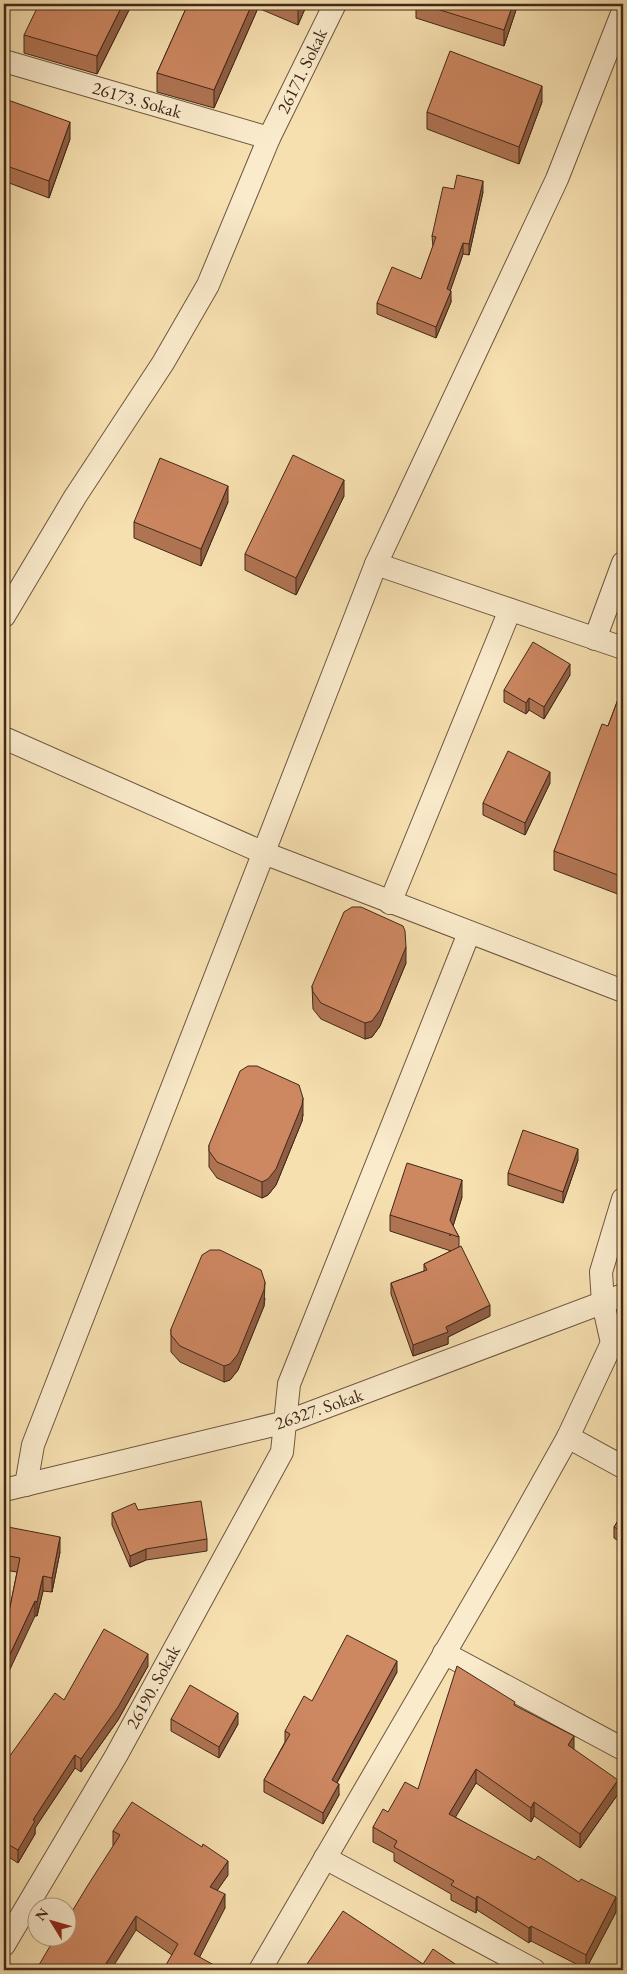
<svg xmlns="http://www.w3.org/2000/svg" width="627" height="1974" font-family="'EB Garamond',serif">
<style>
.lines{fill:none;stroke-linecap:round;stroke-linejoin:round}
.minor-casing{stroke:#6e5640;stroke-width:24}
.minor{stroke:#faebcc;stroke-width:22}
.wall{fill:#b07453;stroke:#40281a}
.shaded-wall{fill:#905e44;stroke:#40281a}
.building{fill:#cd8761;stroke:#40281a}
.labels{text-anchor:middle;stroke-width:4;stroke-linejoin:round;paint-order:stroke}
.street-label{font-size:18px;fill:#40281a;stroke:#faebcc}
</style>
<rect width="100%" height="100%" fill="#f7e0b0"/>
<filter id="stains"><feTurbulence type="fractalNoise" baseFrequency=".004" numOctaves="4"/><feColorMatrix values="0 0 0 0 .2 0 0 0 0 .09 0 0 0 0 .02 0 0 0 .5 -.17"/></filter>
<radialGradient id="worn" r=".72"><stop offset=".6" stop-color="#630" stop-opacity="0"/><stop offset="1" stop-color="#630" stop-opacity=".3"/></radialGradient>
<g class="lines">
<g class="minor-casing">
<g id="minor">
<path d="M 4,61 L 269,138"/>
<path d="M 376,564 L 623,648"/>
<path d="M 4,616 L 75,497 L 163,363 L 208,285 L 269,138 L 335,4"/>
<path d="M 595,639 L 623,563"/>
<path d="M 4,738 L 264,853 L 623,991"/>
<path d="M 390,903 L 510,610"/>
<path d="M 568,1437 L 623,1467"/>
<path d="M 26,1485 L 33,1445 L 376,564 L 557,179 L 623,11"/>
<path d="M 4,1490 L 286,1422 L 623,1295"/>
<path d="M 444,1653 L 623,1749"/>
<path d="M 325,1858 L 534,1970"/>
<path d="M 4,1945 L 116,1756 L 282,1452 L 289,1384 L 469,933"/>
<path d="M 260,1970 L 507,1546 L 568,1437 L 612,1343 L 603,1303 L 601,1272 L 623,1199"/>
</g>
</g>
<use href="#minor" class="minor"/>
</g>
<g class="wall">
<path d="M 132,4 L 97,74 L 24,53 L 24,35 Z"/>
<path d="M 188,4 L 307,4 L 298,25 L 258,8 L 214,108 L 157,92 L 157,73 Z"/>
<path d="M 416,4 L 518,4 L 504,46 L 416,18 Z"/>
<path d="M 4,102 L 70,139 L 49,198 L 4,181 Z"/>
<path d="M 542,102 L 519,164 L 427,129 L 427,112 Z"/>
<path d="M 454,189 L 483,192 L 469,255 L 463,254 L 450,291 L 451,302 L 436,338 L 377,314 L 377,303 L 421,279 L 433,247 L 432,236 Z"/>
<path d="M 344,496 L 296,595 L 245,570 L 245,554 Z"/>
<path d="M 228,502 L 201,566 L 134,538 L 134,522 Z"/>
<path d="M 570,675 L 544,719 L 529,710 L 526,714 L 504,702 L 504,690 Z"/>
<path d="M 623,686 L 623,896 L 554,870 L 554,851 L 608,726 Z"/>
<path d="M 550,783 L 525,835 L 483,815 L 483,803 Z"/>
<path d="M 406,963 L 380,1026 L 372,1037 L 365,1039 L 321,1019 L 313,1009 L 312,986 Z"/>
<path d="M 303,1114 L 302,1121 L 276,1185 L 268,1195 L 262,1198 L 217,1178 L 209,1167 L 209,1145 Z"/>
<path d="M 578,1160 L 563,1203 L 508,1185 L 508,1173 Z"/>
<path d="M 462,1197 L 453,1226 L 459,1237 L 459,1247 L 490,1316 L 448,1337 L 448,1344 L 413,1356 L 391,1294 L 391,1283 L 424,1271 L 424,1264 L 451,1251 L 390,1231 L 390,1215 Z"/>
<path d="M 265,1298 L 264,1306 L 238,1370 L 230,1380 L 224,1382 L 180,1362 L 171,1352 L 171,1329 Z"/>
<path d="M 138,1510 L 207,1539 L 207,1551 L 146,1560 L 130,1567 L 112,1525 L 112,1513 Z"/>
<path d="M 623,1513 L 623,1544 L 614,1538 L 614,1527 Z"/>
<path d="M 4,1547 L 60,1552 L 52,1592 L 43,1591 L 37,1616 L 8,1617 L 17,1572 L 4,1570 Z"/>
<path d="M 148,1666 L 118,1720 L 81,1772 L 75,1768 L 35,1828 L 35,1834 L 18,1863 L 4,1854 L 4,1764 L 64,1700 Z"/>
<path d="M 397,1672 L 337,1783 L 339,1795 L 323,1824 L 264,1792 L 264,1780 L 285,1742 L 285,1731 L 312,1701 Z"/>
<path d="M 515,1706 L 574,1749 L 618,1794 L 580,1848 L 534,1816 L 531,1822 L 476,1783 L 455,1817 L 616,1912 L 586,1969 L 531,1941 L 529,1943 L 477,1910 L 476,1913 L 451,1900 L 451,1894 L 394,1861 L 394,1853 L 373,1842 L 373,1827 L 388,1812 L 418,1789 Z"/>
<path d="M 171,1719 L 238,1724 L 219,1758 L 171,1731 Z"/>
<path d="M 113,1831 L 228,1875 L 217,1890 L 225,1908 L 172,1955 L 136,1930 L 113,1845 Z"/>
</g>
<g class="shaded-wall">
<path d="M 123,4 L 132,4 L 97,74 L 97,56 Z"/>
<path d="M 252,4 L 258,4 L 258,8 L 214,108 L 214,90 Z"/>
<path d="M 299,4 L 307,4 L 298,25 L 298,7 Z"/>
<path d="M 513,4 L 518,4 L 504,46 L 504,30 Z"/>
<path d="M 542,86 L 542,102 L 519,164 L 519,147 Z"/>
<path d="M 70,122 L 70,139 L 49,198 L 49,181 Z"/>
<path d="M 483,181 L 483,192 L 469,255 L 469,244 Z"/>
<path d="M 463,243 L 463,254 L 447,300 L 447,289 Z"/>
<path d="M 451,291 L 451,302 L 436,338 L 436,327 Z"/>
<path d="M 344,480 L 344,496 L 296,595 L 296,578 Z"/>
<path d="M 228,486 L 228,502 L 201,566 L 201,549 Z"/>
<path d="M 570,664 L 570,675 L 544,719 L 544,707 Z"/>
<path d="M 529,698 L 529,710 L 526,714 L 526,703 Z"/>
<path d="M 550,772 L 550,783 L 525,835 L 525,823 Z"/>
<path d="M 406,947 L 406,963 L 380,1026 L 372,1037 L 365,1039 L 365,1023 Z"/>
<path d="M 303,1098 L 303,1114 L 302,1121 L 276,1185 L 268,1195 L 262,1198 L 262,1182 Z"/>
<path d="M 578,1149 L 578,1160 L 563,1203 L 563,1192 Z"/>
<path d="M 462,1180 L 462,1197 L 450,1236 L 450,1220 Z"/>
<path d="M 265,1282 L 264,1306 L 238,1370 L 230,1380 L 224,1382 L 224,1366 Z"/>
<path d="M 490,1305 L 490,1316 L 448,1337 L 448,1344 L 413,1356 L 413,1345 L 446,1327 Z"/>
<path d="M 9,1452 L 9,1468 L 4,1470 L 4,1453 Z"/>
<path d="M 60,1537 L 60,1552 L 52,1592 L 52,1578 Z"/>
<path d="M 146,1549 L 146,1560 L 130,1567 L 130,1556 Z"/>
<path d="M 43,1576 L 43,1591 L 37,1616 L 37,1602 Z"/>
<path d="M 35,1601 L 35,1616 L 4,1682 L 4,1667 Z"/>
<path d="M 148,1654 L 148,1666 L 118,1720 L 81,1772 L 81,1759 Z"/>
<path d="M 397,1661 L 397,1672 L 332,1791 L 332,1780 Z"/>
<path d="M 238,1713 L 238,1724 L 219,1758 L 219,1747 Z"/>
<path d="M 574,1736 L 574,1750 L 568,1745 Z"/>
<path d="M 75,1755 L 75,1768 L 35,1828 L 35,1834 L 18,1863 L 18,1850 L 33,1820 Z"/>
<path d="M 476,1769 L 476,1783 L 449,1828 L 449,1814 Z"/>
<path d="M 618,1780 L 618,1794 L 580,1848 L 580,1834 Z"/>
<path d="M 339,1784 L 339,1795 L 323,1824 L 323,1813 Z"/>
<path d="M 534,1802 L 534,1816 L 531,1822 L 531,1808 Z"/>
<path d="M 228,1861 L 228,1875 L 210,1901 L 210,1887 Z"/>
<path d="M 225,1894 L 225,1908 L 194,1968 L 194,1954 Z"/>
<path d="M 477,1896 L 477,1910 L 476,1913 L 476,1899 Z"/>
<path d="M 616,1897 L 616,1912 L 586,1969 L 586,1955 Z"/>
<path d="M 136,1916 L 136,1930 L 111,1970 L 102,1970 Z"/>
<path d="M 531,1926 L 531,1941 L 529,1943 L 529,1928 Z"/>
</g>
<g class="building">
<path d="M 39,4 L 123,4 L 97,56 L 24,35 Z"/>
<path d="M 188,4 L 252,4 L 214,90 L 157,73 Z"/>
<path d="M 291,4 L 299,4 L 298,7 Z"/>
<path d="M 421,4 L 513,4 L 504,30 Z"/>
<path d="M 450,51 L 542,86 L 519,147 L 427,112 Z"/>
<path d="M 5,99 L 70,122 L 49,181 L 4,165 L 4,102 Z"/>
<path d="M 457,175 L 483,181 L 469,244 L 463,243 L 447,289 L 451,291 L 436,327 L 377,303 L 392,267 L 421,279 L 436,237 L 432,236 L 443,187 L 454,189 Z"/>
<path d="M 293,455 L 344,480 L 296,578 L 245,554 Z"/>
<path d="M 160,458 L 228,486 L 201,549 L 134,522 Z"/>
<path d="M 533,642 L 570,664 L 544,707 L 529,698 L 526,703 L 504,690 Z"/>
<path d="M 623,686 L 623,877 L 554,851 L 602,724 L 608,726 Z"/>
<path d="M 508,751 L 550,772 L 525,823 L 483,803 Z"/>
<path d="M 352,907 L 361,907 L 403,926 L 405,931 L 406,947 L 380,1010 L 372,1021 L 365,1023 L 321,1003 L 313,992 L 312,986 L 344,912 Z"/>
<path d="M 248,1066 L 257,1066 L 299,1085 L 303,1098 L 302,1105 L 276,1169 L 268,1179 L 262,1182 L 217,1162 L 209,1151 L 209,1145 L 240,1071 Z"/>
<path d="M 523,1130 L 578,1149 L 563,1192 L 508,1173 Z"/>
<path d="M 407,1163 L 462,1180 L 450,1220 L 459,1237 L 390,1215 Z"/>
<path d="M 461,1246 L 490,1305 L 446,1327 L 448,1332 L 413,1345 L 391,1283 L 427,1270 L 424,1264 Z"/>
<path d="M 210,1250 L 220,1250 L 261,1270 L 265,1282 L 264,1290 L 238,1354 L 230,1364 L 224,1366 L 180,1346 L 171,1335 L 171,1329 L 202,1255 Z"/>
<path d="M 4,1427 L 9,1452 L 4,1453 Z"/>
<path d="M 201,1501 L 207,1539 L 146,1549 L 130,1556 L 112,1513 L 135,1503 L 138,1510 Z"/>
<path d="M 623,1513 L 623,1532 L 614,1527 Z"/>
<path d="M 8,1527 L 60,1537 L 52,1578 L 43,1576 L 37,1602 L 35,1601 L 4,1667 L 4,1615 L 8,1617 L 20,1558 L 4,1555 L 4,1547 Z"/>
<path d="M 104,1629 L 148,1654 L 118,1707 L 81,1759 L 75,1755 L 33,1820 L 35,1821 L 18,1850 L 4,1842 L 4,1764 L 55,1693 L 64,1700 Z"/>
<path d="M 347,1635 L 397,1661 L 332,1780 L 339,1784 L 323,1813 L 264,1780 L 290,1734 L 285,1731 L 304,1696 L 312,1701 Z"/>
<path d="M 457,1666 L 515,1702 L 514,1705 L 574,1736 L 568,1745 L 618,1780 L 580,1834 L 534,1802 L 531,1808 L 476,1769 L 449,1814 L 535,1860 L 538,1856 L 579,1882 L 581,1879 L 616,1897 L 586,1955 L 531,1926 L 529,1928 L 477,1896 L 476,1899 L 451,1885 L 454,1881 L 394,1847 L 397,1841 L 373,1827 L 383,1809 L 388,1812 L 405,1782 L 418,1789 Z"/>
<path d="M 190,1685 L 238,1713 L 219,1747 L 171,1719 Z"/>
<path d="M 132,1802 L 202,1847 L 203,1844 L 228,1861 L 210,1887 L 225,1894 L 194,1954 L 223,1970 L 163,1970 L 178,1944 L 136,1916 L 102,1970 L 36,1970 L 56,1936 L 68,1936 L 68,1918 L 88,1885 L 120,1835 L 113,1831 Z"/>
<path d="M 343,1911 L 423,1964 L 433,1949 L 464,1970 L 303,1970 Z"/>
</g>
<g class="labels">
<g class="street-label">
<text transform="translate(302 71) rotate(-64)" y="6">26171. Sokak</text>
<text transform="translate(137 100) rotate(16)" y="6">26173. Sokak</text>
<text transform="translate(319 1409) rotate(-19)" y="6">26327. Sokak</text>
<text transform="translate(153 1687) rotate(-61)" y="6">26190. Sokak</text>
</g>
</g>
<rect width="627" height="1974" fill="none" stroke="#f7e0b0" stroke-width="20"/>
<rect x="5" y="5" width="617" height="1964" fill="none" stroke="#40281a" stroke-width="2.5"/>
<rect x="10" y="10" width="607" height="1954" fill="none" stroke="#40281a"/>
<g transform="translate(52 1922) rotate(307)"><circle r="24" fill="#faebcc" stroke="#b09d85"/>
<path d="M0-4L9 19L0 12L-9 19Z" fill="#8f2418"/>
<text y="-8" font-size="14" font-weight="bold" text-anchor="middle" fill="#40281a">N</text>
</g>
<rect width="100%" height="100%" filter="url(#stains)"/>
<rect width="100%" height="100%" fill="url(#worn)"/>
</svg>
